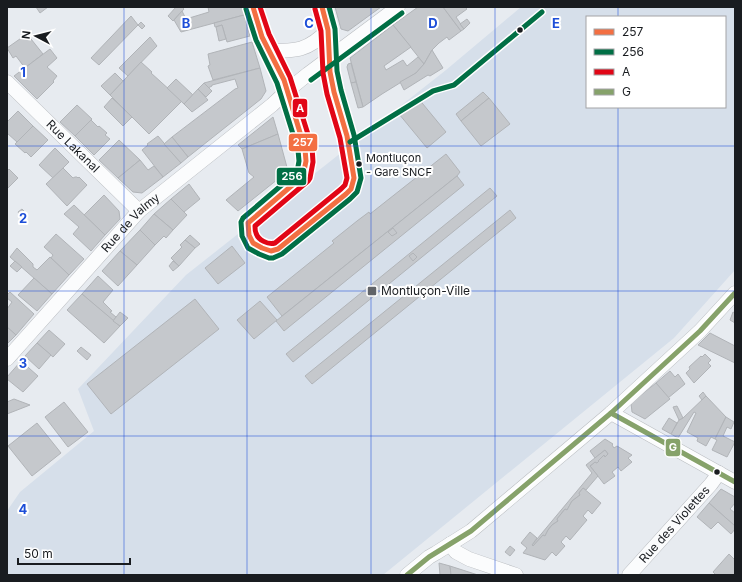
<svg xmlns="http://www.w3.org/2000/svg" width="742" height="582" font-family="Inter,sans-serif">
<style>
.built{fill:#d6dfea;fill-rule:evenodd}
.building{fill:#c5c8cc;stroke:#b1b4b8}
.lines{fill:none;stroke-linecap:round;stroke-linejoin:round}
.minor-casing{stroke:#babdc1;stroke-width:15}
.minor{stroke:#fbfcfd;stroke-width:14}
.bus-1-casing{stroke:#fff;stroke-width:8}
.bus-2-casing{stroke:#fff;stroke-width:8}
.bus-3-casing{stroke:#fff;stroke-width:8}
.bus-4-casing{stroke:#fff;stroke-width:8}
.bus-1{stroke:#f36f42;stroke-width:5}
.bus-2{stroke:#016f45;stroke-width:5}
.bus-3{stroke:#e10616;stroke-width:5}
.bus-4{stroke:#86a26a;stroke-width:5}
.grid{fill:none;stroke:#1d4ed8;stroke-width:1;stroke-opacity:0.55}
.bus-dot{fill:#191c20;stroke:#fff;stroke-width:1.5}
.poi-dot{fill:#616469;stroke:#fff;stroke-width:1.5}
.labels{text-anchor:middle;stroke-width:4;stroke-linejoin:round;paint-order:stroke}
.bus-label{font-size:11px;fill:#191c20;stroke:#fff;text-anchor:start}
.street-label{font-size:12px;fill:#191c20;stroke:#fff}
.poi-label{font-size:12px;fill:#191c20;stroke:#fff;text-anchor:start}
.grid-label{font-size:13px;text-anchor:middle;font-weight:bold;fill:#1d4ed8;stroke:#fff;stroke-width:4;stroke-linejoin:round;paint-order:stroke}
.line-badge{stroke:#fff;stroke-width:1.5}
.badge-label{font-size:11px;text-anchor:middle;font-weight:bold;fill:#fff}
</style>
<rect width="100%" height="100%" fill="#e7ebf0"/>
<path class="built" d="M 521,7 L 735,7 L 735,270 L 674,338 L 383,575 L 7,575 L 7,511 L 20,492 L 94,431 L 78,389 L 186,275 L 446,70 ZM 587,17 L 725,17 L 725,107 L 587,107 Z"/>
<g class="building">
<path d="M 36,7 L 48,7 L 40,13 Z"/>
<path d="M 176,7 L 182,7 L 184,9 L 173,21 L 168,16 Z"/>
<path d="M 208,7 L 242,7 L 244,15 L 181,32 L 174,20 L 182,11 L 186,19 L 209,12 Z"/>
<path d="M 335,7 L 381,7 L 348,31 L 341,29 Z"/>
<path d="M 418,7 L 443,7 L 461,31 L 449,40 L 447,37 L 439,43 L 432,50 L 424,64 L 393,25 Z"/>
<path d="M 443,7 L 465,7 L 467,9 L 456,17 L 464,29 L 461,31 Z"/>
<path d="M 244,15 L 250,36 L 227,42 L 222,25 L 215,27 L 214,23 Z"/>
<path d="M 131,16 L 138,25 L 99,65 L 91,58 Z"/>
<path d="M 467,19 L 470,23 L 464,29 L 460,24 Z"/>
<path d="M 141,22 L 145,26 L 142,29 L 138,25 Z"/>
<path d="M 222,25 L 226,39 L 219,41 L 216,27 Z"/>
<path d="M 393,25 L 411,47 L 384,66 L 386,70 L 403,60 L 407,66 L 418,57 L 424,64 L 416,73 L 382,94 L 363,107 L 350,58 Z"/>
<path d="M 27,34 L 43,54 L 25,68 L 16,56 L 13,58 L 7,48 Z"/>
<path d="M 150,37 L 157,46 L 128,76 L 119,68 Z"/>
<path d="M 252,42 L 260,68 L 213,80 L 208,66 L 210,65 L 208,54 Z"/>
<path d="M 50,49 L 57,58 L 47,67 L 57,76 L 53,81 L 54,82 L 37,99 L 14,76 Z"/>
<path d="M 432,50 L 443,68 L 430,76 L 428,75 L 404,90 L 400,82 L 416,73 L 424,64 Z"/>
<path d="M 141,62 L 152,72 L 151,73 L 182,101 L 149,134 L 110,95 Z"/>
<path d="M 351,63 L 356,82 L 351,83 L 347,67 L 348,64 Z"/>
<path d="M 260,68 L 266,91 L 261,99 L 188,157 L 172,137 L 235,89 L 238,88 L 235,79 L 212,85 L 212,86 L 208,88 L 204,83 Z"/>
<path d="M 115,73 L 123,81 L 110,95 L 101,86 Z"/>
<path d="M 176,79 L 193,95 L 184,104 L 167,88 Z"/>
<path d="M 356,82 L 363,107 L 358,108 L 351,83 Z"/>
<path d="M 204,83 L 212,91 L 206,97 L 198,89 Z"/>
<path d="M 198,89 L 208,100 L 192,112 L 184,104 Z"/>
<path d="M 483,92 L 489,98 L 461,121 L 456,114 Z"/>
<path d="M 112,98 L 132,117 L 123,126 L 104,107 Z"/>
<path d="M 418,98 L 446,132 L 427,148 L 399,114 Z"/>
<path d="M 489,98 L 510,124 L 481,146 L 461,121 Z"/>
<path d="M 77,105 L 92,119 L 75,136 L 60,122 Z"/>
<path d="M 18,111 L 33,126 L 17,142 L 7,133 L 7,122 Z"/>
<path d="M 273,117 L 278,134 L 242,149 L 238,145 Z"/>
<path d="M 91,120 L 98,127 L 99,126 L 107,133 L 105,135 L 110,139 L 94,155 L 75,136 Z"/>
<path d="M 33,126 L 48,140 L 31,157 L 26,152 L 25,153 L 15,144 Z"/>
<path d="M 278,134 L 288,171 L 238,211 L 226,200 L 254,177 L 249,173 L 242,149 Z"/>
<path d="M 158,136 L 181,163 L 163,177 L 142,150 L 148,145 L 147,144 Z"/>
<path d="M 172,137 L 188,157 L 181,163 L 164,144 Z"/>
<path d="M 119,140 L 140,160 L 118,178 L 99,160 Z"/>
<path d="M 55,148 L 69,162 L 53,178 L 39,165 Z"/>
<path d="M 446,154 L 460,172 L 457,176 L 282,316 L 267,297 L 334,243 L 332,241 L 357,221 L 369,212 L 370,214 Z"/>
<path d="M 140,160 L 148,170 L 154,166 L 163,177 L 142,193 L 133,192 L 118,178 Z"/>
<path d="M 63,168 L 73,178 L 75,177 L 77,177 L 78,178 L 79,177 L 87,185 L 67,206 L 46,184 Z"/>
<path d="M 9,169 L 18,178 L 7,189 L 7,171 Z"/>
<path d="M 457,176 L 464,185 L 284,331 L 276,321 Z"/>
<path d="M 189,184 L 200,199 L 184,212 L 171,199 Z"/>
<path d="M 490,188 L 497,196 L 293,362 L 286,354 Z"/>
<path d="M 104,195 L 119,211 L 120,219 L 105,235 L 84,215 Z"/>
<path d="M 171,199 L 187,215 L 173,230 L 154,214 Z"/>
<path d="M 74,205 L 105,235 L 91,251 L 73,234 L 79,227 L 64,214 Z"/>
<path d="M 22,209 L 24,211 L 20,215 L 18,212 Z"/>
<path d="M 510,210 L 516,218 L 312,384 L 305,376 Z"/>
<path d="M 154,214 L 173,230 L 166,238 L 164,236 L 155,245 L 140,230 Z"/>
<path d="M 393,228 L 397,233 L 392,236 L 388,232 Z"/>
<path d="M 140,230 L 155,245 L 137,265 L 120,251 Z"/>
<path d="M 56,234 L 84,259 L 69,275 L 51,258 L 53,255 L 44,247 Z"/>
<path d="M 190,235 L 200,244 L 195,248 L 185,240 Z"/>
<path d="M 185,240 L 195,248 L 179,266 L 171,258 L 182,247 L 180,245 Z"/>
<path d="M 232,246 L 245,263 L 218,284 L 205,268 Z"/>
<path d="M 17,248 L 33,264 L 33,267 L 37,270 L 50,257 L 69,275 L 52,294 L 10,257 Z"/>
<path d="M 120,251 L 137,265 L 118,286 L 102,271 Z"/>
<path d="M 413,253 L 417,257 L 413,261 L 409,256 Z"/>
<path d="M 15,261 L 22,267 L 17,272 L 10,266 Z"/>
<path d="M 173,261 L 179,266 L 173,271 L 169,266 Z"/>
<path d="M 98,276 L 113,290 L 103,302 L 112,311 L 110,312 L 116,317 L 113,321 L 82,294 Z"/>
<path d="M 34,278 L 52,294 L 37,311 L 18,295 Z"/>
<path d="M 10,292 L 34,314 L 16,335 L 7,327 L 7,309 L 12,302 L 7,298 L 7,295 Z"/>
<path d="M 82,294 L 120,326 L 104,343 L 67,310 Z"/>
<path d="M 195,299 L 219,329 L 111,414 L 87,384 Z"/>
<path d="M 260,301 L 277,320 L 254,339 L 237,320 Z"/>
<path d="M 120,312 L 128,318 L 120,326 L 113,321 Z"/>
<path d="M 733,312 L 735,313 L 735,323 L 730,320 Z"/>
<path d="M 7,327 L 16,335 L 7,344 Z"/>
<path d="M 49,330 L 65,344 L 53,357 L 37,343 Z"/>
<path d="M 710,333 L 735,346 L 735,363 L 698,345 Z"/>
<path d="M 37,343 L 51,355 L 39,369 L 25,356 Z"/>
<path d="M 81,347 L 91,355 L 87,360 L 77,351 Z"/>
<path d="M 705,354 L 711,360 L 708,363 L 711,366 L 694,383 L 686,373 L 690,369 L 689,367 L 701,356 L 702,357 Z"/>
<path d="M 21,361 L 38,376 L 23,392 L 7,379 L 7,377 Z"/>
<path d="M 670,371 L 675,377 L 678,374 L 685,384 L 668,398 L 656,383 Z"/>
<path d="M 656,383 L 670,399 L 645,419 L 632,412 L 631,403 Z"/>
<path d="M 703,392 L 706,396 L 702,400 L 699,396 Z"/>
<path d="M 706,396 L 726,417 L 715,439 L 711,437 L 706,446 L 697,441 L 698,438 L 687,432 L 696,413 L 694,412 L 678,438 L 671,434 L 679,420 L 683,418 Z"/>
<path d="M 14,399 L 30,405 L 7,414 L 7,402 Z"/>
<path d="M 64,402 L 88,432 L 68,447 L 45,417 Z"/>
<path d="M 677,406 L 683,418 L 679,420 L 673,407 Z"/>
<path d="M 726,417 L 734,422 L 731,429 L 727,427 L 723,436 L 735,442 L 727,457 L 712,450 L 717,440 L 715,439 Z"/>
<path d="M 669,418 L 677,423 L 671,434 L 662,429 Z"/>
<path d="M 37,423 L 61,453 L 32,476 L 8,446 Z"/>
<path d="M 605,439 L 613,444 L 612,445 L 614,448 L 617,446 L 632,455 L 628,458 L 632,462 L 621,471 L 618,467 L 612,472 L 615,476 L 604,484 L 590,466 L 595,462 L 597,463 L 599,461 L 598,461 L 604,455 L 605,457 L 608,454 L 605,450 L 595,458 L 590,451 Z"/>
<path d="M 605,450 L 608,454 L 605,457 L 604,455 L 598,461 L 599,461 L 597,463 L 595,462 L 590,466 L 598,476 L 586,490 L 583,488 L 579,493 L 580,495 L 572,501 L 567,510 L 565,509 L 557,519 L 558,521 L 552,525 L 548,530 L 545,536 L 543,535 L 533,546 L 532,545 L 592,473 L 586,465 Z"/>
<path d="M 583,488 L 601,503 L 592,514 L 588,510 L 583,516 L 587,520 L 570,540 L 566,536 L 561,542 L 565,546 L 556,556 L 552,552 L 545,560 L 523,553 L 527,548 L 521,543 L 530,532 L 537,538 L 532,545 L 533,546 L 543,535 L 545,536 L 548,530 L 552,525 L 558,521 L 557,519 L 565,509 L 567,510 L 572,501 L 580,495 L 579,493 Z"/>
<path d="M 721,489 L 735,497 L 735,503 L 730,509 L 735,513 L 735,526 L 709,503 Z"/>
<path d="M 709,503 L 735,526 L 735,529 L 731,534 L 718,522 L 711,529 L 697,517 Z"/>
<path d="M 510,546 L 515,550 L 510,556 L 505,552 Z"/>
<path d="M 729,554 L 735,560 L 735,575 L 716,575 L 713,572 Z"/>
<path d="M 439,563 L 450,566 L 451,575 L 440,575 Z"/>
<path d="M 450,566 L 478,575 L 451,575 Z"/>
</g>
<g class="lines">
<g class="minor-casing">
<g id="minor">
<path d="M 253,7 L 262,37 L 284,80 L 305,149 L 306,161 L 303,176 L 248,223 L 249,235 L 253,243 L 262,248 L 271,251 L 278,249 L 346,194 L 351,189 L 354,178 L 347,136 L 334,92 L 330,72 L 328,30 L 322,7"/>
<path d="M 269,51 C 296,51 308,51 328,30"/>
<path id="s1" d="M 7,82 L 139,211"/>
<path id="s2" d="M 7,359 L 139,211 L 272,105 L 287,91 L 308,74 L 398,7"/>
<path d="M 611,413 L 735,482"/>
<path d="M 450,544 L 456,552 L 469,559 L 516,575"/>
<path d="M 407,575 L 429,557 L 436,553 L 471,531 L 611,413 L 700,331 L 735,293"/>
<path id="s3" d="M 629,575 L 711,484 L 719,473"/>
</g>
</g>
<use href="#minor" class="minor"/>
<g class="bus-1-casing">
<path id="bus-1" d="M 253,7 L 262,37 L 284,80 L 305,149 L 306,161 L 303,176 L 248,223 L 249,235 L 253,243 L 262,248 L 271,251 L 278,249 L 346,194 L 351,189 L 354,178 L 347,136 L 334,92 L 330,72 L 328,30 L 322,7"/>
</g>
<g class="bus-2-casing">
<g id="bus-2">
<path d="M 246,9 L 256,40 L 277,83 L 298,150 L 299,161 L 297,172 L 243,218 L 241,222 L 242,236 L 248,248 L 259,254 L 269,258 L 273,258 L 282,254 L 350,199 L 357,192 L 361,178 L 354,135 L 341,90 L 337,71 L 335,29 L 329,7"/>
<path d="M 311,80 L 402,13"/>
<path d="M 350,142 L 433,91 L 454,85 L 542,12"/>
</g>
</g>
<g class="bus-3-casing">
<path id="bus-3" d="M 260,7 L 269,34 L 290,77 L 312,147 L 313,162 L 310,178 L 308,181 L 255,226 C 255,228 255,231 256,233 C 258,240 268,245 275,243 L 341,189 L 345,185 L 347,178 L 340,138 L 327,94 L 323,73 L 321,31 L 315,9"/>
</g>
<g class="bus-4-casing">
<g id="bus-4">
<path d="M 611,413 L 735,482"/>
<path d="M 407,575 L 429,557 L 471,531 L 611,413 L 700,331 L 735,293"/>
</g>
</g>
<use href="#bus-1" class="bus-1"/>
<use href="#bus-2" class="bus-2"/>
<use href="#bus-3" class="bus-3"/>
<use href="#bus-4" class="bus-4"/>
</g>
<path class="grid" d="M 124,7 L 124,575M 247,7 L 247,575M 371,7 L 371,575M 495,7 L 495,575M 618,7 L 618,17M 618,107 L 618,575M 7,146 L 735,146M 7,291 L 735,291M 7,436 L 735,436"/>
<g class="bus-dot">
<circle cx="520" cy="30" r="3.5"/>
<circle cx="359" cy="164" r="3.5"/>
<circle cx="717" cy="472" r="3.5"/>
</g>
<rect class="poi-dot" x="367" y="286" width="10" height="10" rx="2"/>
<g class="labels">
<g class="bus-label">
<text x="366" y="162">Montluçon<tspan x="366" dy="14">- Gare SNCF</tspan></text>
</g>
<g class="street-label">
<text dy="4" stroke="none"><textPath href="#s1" startOffset="92">Rue Lakanal</textPath></text>
<text dy="4" stroke="none"><textPath href="#s2" startOffset="184">Rue de Valmy</textPath></text>
<text dy="4" stroke="none"><textPath href="#s3" startOffset="68">Rue des Violettes</textPath></text>
</g>
<g class="poi-label">
<text x="381" y="295">Montluçon-Ville</text>
</g>
</g>
<g class="grid-label">
<text x="186" y="28">B</text>
<text x="309" y="28">C</text>
<text x="433" y="28">D</text>
<text x="556" y="28">E</text>
<text x="23" y="77">1</text>
<text x="23" y="223">2</text>
<text x="23" y="368">3</text>
<text x="23" y="514">4</text>
</g>
<g class="line-badge">
<rect x="292" y="98" width="16" height="20" rx="4" fill="#e10616"/>
<rect x="288" y="133" width="30" height="19" rx="4" fill="#f36f42"/>
<rect x="276" y="167" width="31" height="19" rx="4" fill="#016f45"/>
<rect x="665" y="438" width="16" height="19" rx="4" fill="#86a26a"/>
</g>
<g class="badge-label">
<text x="300" y="112">A</text>
<text x="303" y="146">257</text>
<text x="292" y="180">256</text>
<text x="673" y="451">G</text>
</g>
<rect width="742" height="582" fill="none" stroke="#191c20" stroke-width="16"/>
<rect x="586" y="16" width="140" height="92" fill="#ffffff" stroke="#a3a4a6"/>
<rect x="594" y="29" width="20" height="6" fill="#f36f42" stroke="#a3a4a6"/>
<text x="622" y="36" font-size="12" fill="#191c20">257</text>
<rect x="594" y="49" width="20" height="6" fill="#016f45" stroke="#a3a4a6"/>
<text x="622" y="56" font-size="12" fill="#191c20">256</text>
<rect x="594" y="69" width="20" height="6" fill="#e10616" stroke="#a3a4a6"/>
<text x="622" y="76" font-size="12" fill="#191c20">A</text>
<rect x="594" y="89" width="20" height="6" fill="#86a26a" stroke="#a3a4a6"/>
<text x="622" y="96" font-size="12" fill="#191c20">G</text>
<g transform="translate(36 36) rotate(277)" stroke="#ffffff" stroke-width="3" paint-order="stroke">
<path d="M0-3L7 15L0 10L-7 15Z" fill="#191c20"/>
<text y="-6" font-size="11" font-weight="bold" text-anchor="middle" fill="#191c20">N</text>
</g>
<path d="M18 558v6h112v-6" fill="none" stroke="#191c20" stroke-width="2"/>
<text x="24" y="558" font-size="12" fill="#191c20" stroke="#ffffff" stroke-width="3" paint-order="stroke">50 m</text>
</svg>
